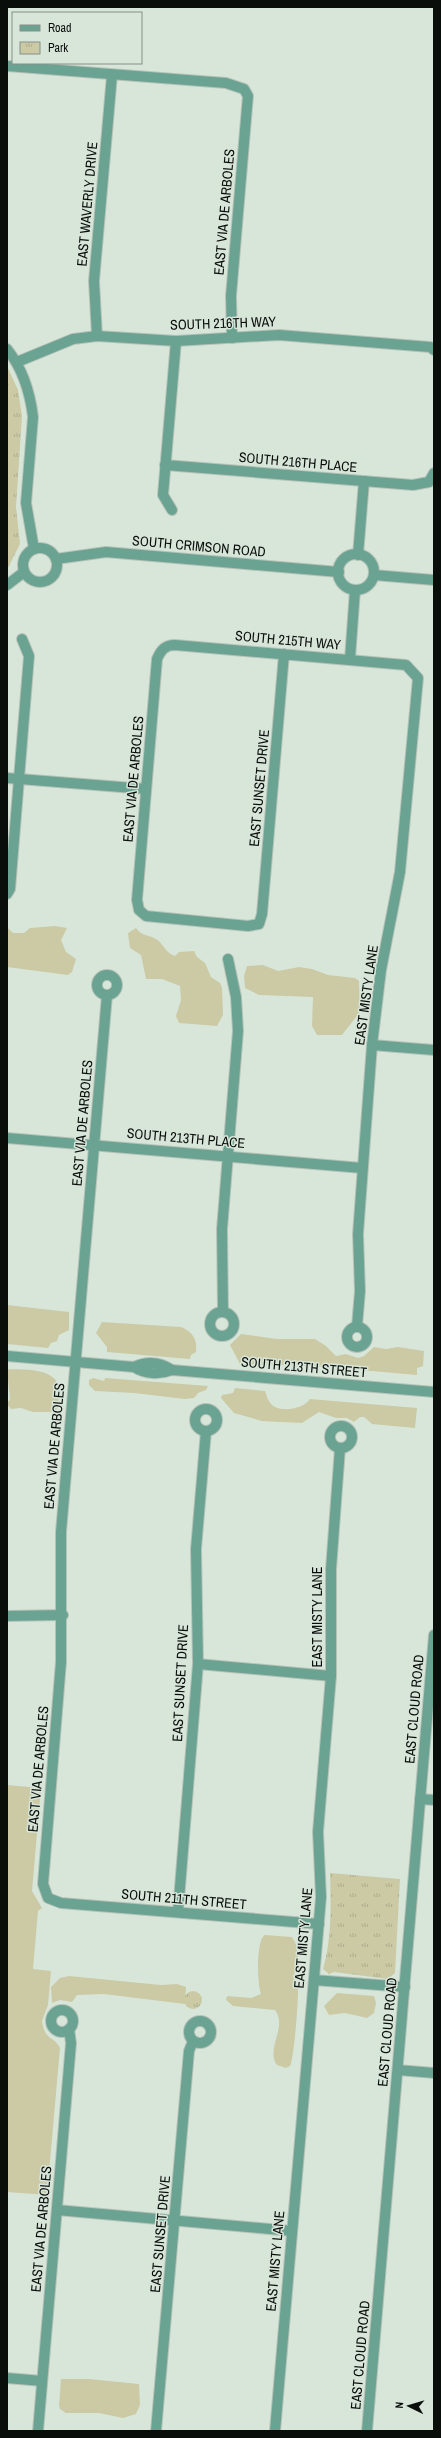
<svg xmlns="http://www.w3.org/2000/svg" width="441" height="2438" font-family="'Archivo Narrow',sans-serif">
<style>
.grass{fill:#cbcaa5}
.park{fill:url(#park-tufts)}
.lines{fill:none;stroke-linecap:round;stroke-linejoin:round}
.minor-casing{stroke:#b7c3b9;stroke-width:12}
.minor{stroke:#6ba392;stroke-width:10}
.labels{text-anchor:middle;stroke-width:3;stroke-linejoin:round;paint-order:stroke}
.street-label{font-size:14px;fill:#0a0e0b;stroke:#d8e6da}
</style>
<defs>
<pattern id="park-tufts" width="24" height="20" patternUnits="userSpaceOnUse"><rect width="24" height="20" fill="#cbcaa5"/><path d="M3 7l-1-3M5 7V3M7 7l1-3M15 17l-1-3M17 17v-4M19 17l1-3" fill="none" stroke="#adac8d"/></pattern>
</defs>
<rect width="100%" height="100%" fill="#d8e6da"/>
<g class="grass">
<path d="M 55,926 L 67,928 L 61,940 L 66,952 L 76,959 L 72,972 L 68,975 L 7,967 L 7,927 L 13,933 L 24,933 L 30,928 Z"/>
<path d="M 136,928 C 142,937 148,934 156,939 C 164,944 165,953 175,956 L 179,952 L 194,951 L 197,957 L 205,963 L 211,977 L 220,983 L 222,988 L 223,1015 L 217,1026 L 179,1023 L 176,1016 L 181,1000 L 180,986 L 162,979 L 146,979 L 141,955 L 130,948 L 128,933 Z"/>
<path d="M 263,965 L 278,971 L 299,967 L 312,969 L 328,975 L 355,978 L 359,981 L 360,1012 L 342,1035 L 317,1035 L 312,1026 L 313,997 L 259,995 L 245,988 L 244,976 L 247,966 Z"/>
<path d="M 7,1305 L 69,1312 L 69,1330 L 59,1335 L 57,1341 L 51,1343 L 48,1348 L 7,1344 Z"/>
<path d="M 102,1322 L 181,1327 C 192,1331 198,1340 196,1352 L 191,1355 L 190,1359 L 107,1352 L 107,1347 L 96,1333 Z"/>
<path d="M 241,1334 L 277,1339 L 315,1339 L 326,1346 L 336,1356 L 346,1354 L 358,1358 L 364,1356 L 374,1347 L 386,1349 L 398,1347 L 424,1351 L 423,1366 L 417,1368 L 417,1375 L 314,1366 L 240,1364 L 230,1345 Z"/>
<path d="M 7,1369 C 23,1370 54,1367 59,1387 C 61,1395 57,1404 56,1412 L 33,1412 L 21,1408 L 11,1409 L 7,1404 L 10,1399 Z"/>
<path d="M 93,1378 L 104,1381 L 105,1378 L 208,1386 L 206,1390 L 198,1393 L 194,1398 L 185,1399 L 134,1393 L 95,1391 L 89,1385 L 89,1380 Z"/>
<path d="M 235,1388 L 265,1391 C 267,1397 269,1404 275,1407 C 286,1412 304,1408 310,1399 L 417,1408 L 415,1428 L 372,1424 L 364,1417 L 360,1417 L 354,1422 L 347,1418 L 336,1418 L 319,1412 L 302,1423 L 262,1421 L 234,1413 L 221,1398 L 222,1395 L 233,1393 Z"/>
<path d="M 7,1785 L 41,1788 L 32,1891 L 42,1908 L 38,1911 L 33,1969 L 51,1971 L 48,2005 L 42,2021 C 44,2040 55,2037 60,2048 L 47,2195 L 7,2192 Z"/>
<path d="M 265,1935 L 292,1937 C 301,1950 298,1963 293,1977 C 295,1980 297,1982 298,1985 C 299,1996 294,2059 290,2066 L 286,2068 L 277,2065 C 265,2049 288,2027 275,2010 L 233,2006 L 226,2000 L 227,1996 L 251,1998 L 261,1994 C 257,1985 256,1939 265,1935 Z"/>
<path d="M 69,1976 L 161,1985 L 177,1984 L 186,1987 L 185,2004 L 104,1994 L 77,1995 L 72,2002 L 60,2000 L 52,2003 L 51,1987 L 60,1978 Z"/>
<path d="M 337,1993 L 374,1996 L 376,2003 L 374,2013 L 367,2018 L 345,2013 L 329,2015 L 324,2006 Z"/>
<path d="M 61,2379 L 89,2379 L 139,2384 L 140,2405 L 136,2414 L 123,2418 L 99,2413 L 66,2413 L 60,2409 L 59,2406 Z"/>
</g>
<g class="park">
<path d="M 7,366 L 18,390 L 22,416 L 16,507 L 20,544 L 7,570 Z"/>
<path d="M 330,1873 L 400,1879 L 395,1973 L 388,1979 L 334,1972 L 329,1974 L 323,1969 C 332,1939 331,1903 330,1873 Z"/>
<circle cx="193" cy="2000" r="9"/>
</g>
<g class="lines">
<g class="minor-casing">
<g id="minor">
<path d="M 7,66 L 226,83 L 244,89 L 248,96 L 247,107 L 231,296 L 232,338"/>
<path d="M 97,336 L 94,281 L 112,75"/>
<path d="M 7,349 C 23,369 30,392 33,417 L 26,503 L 34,549"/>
<path d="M 17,362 L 73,339 L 97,336 L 176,341 L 279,335 L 430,347 L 434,350"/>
<path d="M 165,465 L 413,485 L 429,482 L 434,473"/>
<path d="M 172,510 L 163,495 L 176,341"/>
<circle cx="40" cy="565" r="17"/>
<circle cx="356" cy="572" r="18"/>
<path d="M 358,555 L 364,481"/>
<path d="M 56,559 L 106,552 L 339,572"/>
<path d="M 374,575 L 434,580"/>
<path d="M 7,585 L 24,572"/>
<path d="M 284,654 L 262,914 L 259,924 L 248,926 L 146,916 L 139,910 L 137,900 L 157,659 C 161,650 165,645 175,645 L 406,665 L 418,678 L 400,872 L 381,970 L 372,1045 L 358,1234 L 360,1291 L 357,1326"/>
<path d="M 350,659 L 355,590"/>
<path d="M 7,778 L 146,789"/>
<path d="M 7,894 L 10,889 L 29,656 L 22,639"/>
<circle cx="107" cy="985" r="10"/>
<path d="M 107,995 L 61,1532 L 61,1662 L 43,1884 L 48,1898 L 61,1903 L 319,1924"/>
<path d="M 372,1045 L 434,1050"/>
<path d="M 7,1138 L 362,1168"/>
<circle cx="222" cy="1324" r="12"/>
<path d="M 223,1312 L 222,1229 L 238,1031 L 236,997 L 228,959"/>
<circle cx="357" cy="1337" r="10"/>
<path d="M 7,1356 L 134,1367 C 147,1361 160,1362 172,1370"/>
<path d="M 134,1367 C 145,1374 159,1375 172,1370 L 434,1392"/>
<circle cx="206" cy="1420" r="11"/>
<circle cx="341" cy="1437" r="11"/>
<path d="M 7,1616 L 63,1615"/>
<path d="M 198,1664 L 331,1676"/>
<path d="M 420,1799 L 434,1800"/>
<path d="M 178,1912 L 198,1664 L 196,1549 L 206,1431"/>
<path d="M 314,1980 L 405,1987"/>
<circle cx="62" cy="2021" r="11"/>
<circle cx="200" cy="2032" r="11"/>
<path d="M 398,2070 L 434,2073"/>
<path d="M 57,2210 L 292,2231"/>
<path d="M 7,2378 L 42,2381"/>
<path d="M 38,2431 L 71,2043 L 69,2029"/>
<path d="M 156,2431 L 189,2051 L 193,2041"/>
<path d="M 275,2431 L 321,1897 L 318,1832 L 331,1676 L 331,1569 L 340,1448"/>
<path d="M 367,2431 L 434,1635"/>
</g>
</g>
<use href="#minor" class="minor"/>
</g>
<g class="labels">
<g class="street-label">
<text transform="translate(87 204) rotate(-85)" y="5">EAST WAVERLY DRIVE</text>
<text transform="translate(224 212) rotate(-85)" y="5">EAST VIA DE ARBOLES</text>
<text transform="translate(223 323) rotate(-2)" y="5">SOUTH 216TH WAY</text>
<text transform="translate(298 462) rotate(5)" y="5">SOUTH 216TH PLACE</text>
<text transform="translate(199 546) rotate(5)" y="5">SOUTH CRIMSON ROAD</text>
<text transform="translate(288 640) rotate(5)" y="5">SOUTH 215TH WAY</text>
<text transform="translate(133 779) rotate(-85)" y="5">EAST VIA DE ARBOLES</text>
<text transform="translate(259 788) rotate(-85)" y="5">EAST SUNSET DRIVE</text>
<text transform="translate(366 995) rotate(-82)" y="5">EAST MISTY LANE</text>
<text transform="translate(82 1123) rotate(-85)" y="5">EAST VIA DE ARBOLES</text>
<text transform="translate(186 1138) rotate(5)" y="5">SOUTH 213TH PLACE</text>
<text transform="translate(304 1367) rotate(5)" y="5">SOUTH 213TH STREET</text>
<text transform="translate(54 1446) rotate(-85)" y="5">EAST VIA DE ARBOLES</text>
<text transform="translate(317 1617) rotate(-90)" y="5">EAST MISTY LANE</text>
<text transform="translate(180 1683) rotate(-87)" y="5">EAST SUNSET DRIVE</text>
<text transform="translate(414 1709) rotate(-85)" y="5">EAST CLOUD ROAD</text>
<text transform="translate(38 1769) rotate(-85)" y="5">EAST VIA DE ARBOLES</text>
<text transform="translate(184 1899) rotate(5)" y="5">SOUTH 211TH STREET</text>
<text transform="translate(303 1938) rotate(-85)" y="5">EAST MISTY LANE</text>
<text transform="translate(387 2032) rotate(-85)" y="5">EAST CLOUD ROAD</text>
<text transform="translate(41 2229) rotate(-85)" y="5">EAST VIA DE ARBOLES</text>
<text transform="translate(160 2234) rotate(-85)" y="5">EAST SUNSET DRIVE</text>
<text transform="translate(275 2261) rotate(-85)" y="5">EAST MISTY LANE</text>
<text transform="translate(360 2355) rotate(-85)" y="5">EAST CLOUD ROAD</text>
</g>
</g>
<rect width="441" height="2438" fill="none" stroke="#0a0e0b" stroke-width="16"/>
<rect x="12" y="12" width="130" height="52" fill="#d8e6da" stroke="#869087"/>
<rect x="20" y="25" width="20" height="6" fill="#6ba392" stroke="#869087"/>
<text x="48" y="32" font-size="12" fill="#0a0e0b">Road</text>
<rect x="20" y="42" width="20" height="12" fill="url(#park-tufts)" stroke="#869087"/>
<text x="48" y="52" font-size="12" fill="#0a0e0b">Park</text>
<g transform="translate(409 2406) rotate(275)" stroke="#d8e6da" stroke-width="3" paint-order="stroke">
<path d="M0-3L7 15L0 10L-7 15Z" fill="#0a0e0b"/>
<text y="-6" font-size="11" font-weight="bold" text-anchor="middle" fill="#0a0e0b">N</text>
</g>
</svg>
